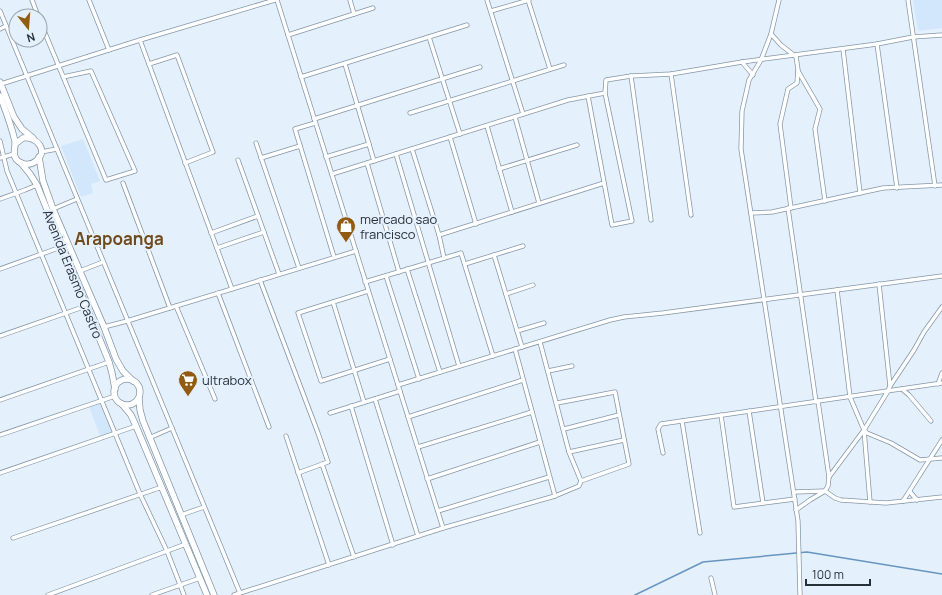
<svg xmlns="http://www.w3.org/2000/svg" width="942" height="595" font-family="Manrope,sans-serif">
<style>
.built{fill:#d2e7fb}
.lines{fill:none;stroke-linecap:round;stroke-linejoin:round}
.stream{stroke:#6695c1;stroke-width:1.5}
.minor-casing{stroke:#8497a8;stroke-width:5}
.primary-casing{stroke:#8497a8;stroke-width:7}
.minor{stroke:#fff;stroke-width:3.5}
.primary{stroke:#fff;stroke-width:5.5}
.labels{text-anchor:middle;stroke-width:4;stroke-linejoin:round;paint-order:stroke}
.poi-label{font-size:13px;fill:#283037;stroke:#e4f0fc;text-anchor:start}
.street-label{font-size:13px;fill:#283037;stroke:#e4f0fc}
.district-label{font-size:17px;font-weight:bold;fill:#70491c;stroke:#e4f0fc}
</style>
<rect width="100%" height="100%" fill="#e4f0fc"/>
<g class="built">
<path d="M 913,0 L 942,0 L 942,28 L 918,31 Z"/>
<path d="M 83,139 L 100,181 L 91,184 L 93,193 L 81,197 L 61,146 Z"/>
<path d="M 102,400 L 115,432 L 101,438 L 88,404 Z"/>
</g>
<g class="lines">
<path class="stream" d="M 635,595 L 703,562 L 807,552 L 942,574"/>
<g class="minor-casing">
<g id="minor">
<path d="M 32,0 L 38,16"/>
<path d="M 89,0 L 109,50"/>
<path d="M 277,0 L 443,528"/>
<path d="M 350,0 L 354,14"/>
<path d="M 487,0 L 523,114"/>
<path d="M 528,0 L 550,69"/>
<path d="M 779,0 L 771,34 L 761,60 L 749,80 L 742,111 L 741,149 L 798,521 L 800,595"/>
<path d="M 908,0 L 935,186"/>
<path d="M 0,11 L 240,593"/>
<path d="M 491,11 L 529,0"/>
<path d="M 40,21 L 106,180 L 135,171 L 91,71 L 63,77"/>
<path d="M 0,29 L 6,26"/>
<path d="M 771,34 L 781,45 L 795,56"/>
<path d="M 288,35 L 373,8"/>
<path d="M 429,37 L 460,134"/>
<path d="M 140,40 L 232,289"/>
<path d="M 877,44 L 897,188"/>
<path d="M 843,49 L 860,193"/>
<path d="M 742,62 L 753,75"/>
<path d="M 149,64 L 177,55 L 213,152 L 185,163"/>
<path d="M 345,64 L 374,161"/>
<path d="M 798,71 L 820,109 L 815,129 L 825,201"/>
<path d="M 671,74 L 691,215"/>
<path d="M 631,76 L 651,220"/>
<path d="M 301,77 L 467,25"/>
<path d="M 1,84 L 140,40 L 275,0"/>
<path d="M 588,96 L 612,225 L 632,221 L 605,93 L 606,80 L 631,76 L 671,74 L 742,62 L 877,44 L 913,37 L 942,35"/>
<path d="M 410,113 L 564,65"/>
<path d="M 515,117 L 539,203"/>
<path d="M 314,119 L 480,67"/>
<path d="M 315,123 L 295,129 L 334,257"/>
<path d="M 487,126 L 512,212"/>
<path d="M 450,137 L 476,224"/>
<path d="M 0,141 L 7,171 L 140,494 L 167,551 L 184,595"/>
<path d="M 256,143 L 299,268"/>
<path d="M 412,149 L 439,235 L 444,258"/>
<path d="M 41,152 L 57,149"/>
<path d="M 396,154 L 459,366"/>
<path d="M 326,157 L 369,144"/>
<path d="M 0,158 L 14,154"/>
<path d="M 261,158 L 300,146"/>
<path d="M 238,160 L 279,274"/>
<path d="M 367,163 L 399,272"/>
<path d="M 499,169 L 577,145"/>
<path d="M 332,174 L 568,100 L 605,93"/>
<path d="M 123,183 L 170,308"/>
<path d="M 0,199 L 25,190 L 37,185"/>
<path d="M 788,208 L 816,402"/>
<path d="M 791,208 L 780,124 L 788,89 L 797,83 L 798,70 L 796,56"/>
<path d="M 53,209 L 77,199"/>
<path d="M 751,213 L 772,212 L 883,188 L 942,185"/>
<path d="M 211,233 L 258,216"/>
<path d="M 439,235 L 604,183"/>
<path d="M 217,248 L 264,232"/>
<path d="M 494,255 L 522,347"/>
<path d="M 465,264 L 523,246"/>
<path d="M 0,269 L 61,247"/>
<path d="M 407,269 L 440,372"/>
<path d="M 80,271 L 103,262"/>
<path d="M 386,276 L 419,379"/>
<path d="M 260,280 L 318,433 L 328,462 L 298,473"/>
<path d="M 365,282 L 461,253 L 493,356"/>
<path d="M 837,290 L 850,397 L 864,430 L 867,433 L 891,443 L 920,460 L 942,458"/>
<path d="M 368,291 L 298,313 L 321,381 L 390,359"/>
<path d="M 218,293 L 269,427"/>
<path d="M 506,294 L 533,285"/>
<path d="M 333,302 L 364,402"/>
<path d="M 176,306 L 215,399"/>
<path d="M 104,327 L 127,321 L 356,251"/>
<path d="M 517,331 L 544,323"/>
<path d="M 0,336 L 86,306"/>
<path d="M 515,349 L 555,496"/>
<path d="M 548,371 L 572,366"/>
<path d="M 938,384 L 942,373"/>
<path d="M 398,385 L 610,320 L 624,317 L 663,313 L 942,276"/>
<path d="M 890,386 L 914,350 L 924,332 L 942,307"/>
<path d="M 902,389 L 909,395 L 931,421"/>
<path d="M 375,399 L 418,536"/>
<path d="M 0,400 L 109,362"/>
<path d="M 818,401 L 829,477"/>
<path d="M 557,403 L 615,392 L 629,464 L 581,481"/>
<path d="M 351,406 L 393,545"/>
<path d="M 749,411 L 763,503"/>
<path d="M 330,413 L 400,391"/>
<path d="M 721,415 L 734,507 L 795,499"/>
<path d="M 408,417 L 523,380"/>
<path d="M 682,421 L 700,533"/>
<path d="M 564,429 L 619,415"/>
<path d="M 864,430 L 870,502"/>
<path d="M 0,435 L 115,396"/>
<path d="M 286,436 L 329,565"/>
<path d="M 149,438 L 172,428"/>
<path d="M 418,447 L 532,412"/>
<path d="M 569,452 L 624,440"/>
<path d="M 663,453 L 658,429 L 661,424 L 942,383"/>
<path d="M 322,464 L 354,557"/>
<path d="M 0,473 L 136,426"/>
<path d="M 427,479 L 540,442"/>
<path d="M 794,492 L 825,491 L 835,498 L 841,500 L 886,503 L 942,497"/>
<path d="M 910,492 L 917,500"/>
<path d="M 903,501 L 942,440"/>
<path d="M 796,510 L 810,500 L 825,491 L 828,486 L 829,477 L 864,430 L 888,391 L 890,386 L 879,284"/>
<path d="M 438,511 L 549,477"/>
<path d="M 181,515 L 204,507"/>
<path d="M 13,538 L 162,487"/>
<path d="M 711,578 L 715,595"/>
<path d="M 48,595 L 186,544"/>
<path d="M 152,595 L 200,578"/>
<path d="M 234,595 L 443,528 L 555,496 L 579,486 L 581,481 L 569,452 L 540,342"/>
</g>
</g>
<g class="primary-casing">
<g id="primary">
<path d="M 0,82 L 14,117 L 22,129 L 33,138"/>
<path d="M 0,96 C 6,111 11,125 15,141 C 16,147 12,153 16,159 C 21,165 30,166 36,161 C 49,151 37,136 23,138 L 15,144"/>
<path d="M 39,157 L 43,181 L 53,209 L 104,327 L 116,359 L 123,371 L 133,381"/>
<path d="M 21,163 L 30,174 L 37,185 L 109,362 L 112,373 L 115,389"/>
<circle cx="127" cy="392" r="13"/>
<path d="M 139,398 L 140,410 L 143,421 L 214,595"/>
<path d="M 122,404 L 131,415 L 136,426 L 207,595"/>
</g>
</g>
<use href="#minor" class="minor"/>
<use href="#primary" class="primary"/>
</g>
<defs>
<g id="shop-pin" transform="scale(1)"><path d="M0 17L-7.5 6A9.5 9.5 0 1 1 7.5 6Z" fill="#925b12" stroke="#e4f0fc"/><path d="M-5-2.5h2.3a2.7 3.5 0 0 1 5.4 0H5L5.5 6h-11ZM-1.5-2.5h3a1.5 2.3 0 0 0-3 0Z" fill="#fff"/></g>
<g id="supermarket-pin" transform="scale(1)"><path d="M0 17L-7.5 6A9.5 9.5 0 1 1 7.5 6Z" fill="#925b12" stroke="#e4f0fc"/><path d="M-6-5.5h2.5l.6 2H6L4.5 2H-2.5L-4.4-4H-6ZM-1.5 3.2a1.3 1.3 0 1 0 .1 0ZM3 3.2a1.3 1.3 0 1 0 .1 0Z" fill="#fff"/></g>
</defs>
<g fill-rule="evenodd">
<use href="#shop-pin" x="346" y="226"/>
<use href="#supermarket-pin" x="188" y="380"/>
</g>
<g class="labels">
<g class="poi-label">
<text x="360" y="224">mercado sao<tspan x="360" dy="15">francisco</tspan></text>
<text x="202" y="385">ultrabox</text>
</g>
<g class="street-label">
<text transform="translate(73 274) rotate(68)" y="5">Avenida Erasmo Castro</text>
</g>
<g class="district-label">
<text x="119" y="245">Arapoanga</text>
</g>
</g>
<g transform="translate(28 28) rotate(163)"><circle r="19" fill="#e4f0fc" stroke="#99a3ad"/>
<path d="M0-3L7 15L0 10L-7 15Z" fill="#925b12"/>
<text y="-6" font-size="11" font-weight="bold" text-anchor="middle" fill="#283037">N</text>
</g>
<path d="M806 579v6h64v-6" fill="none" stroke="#283037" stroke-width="2"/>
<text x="812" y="579" font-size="12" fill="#283037" stroke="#e4f0fc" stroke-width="3" paint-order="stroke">100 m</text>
</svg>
